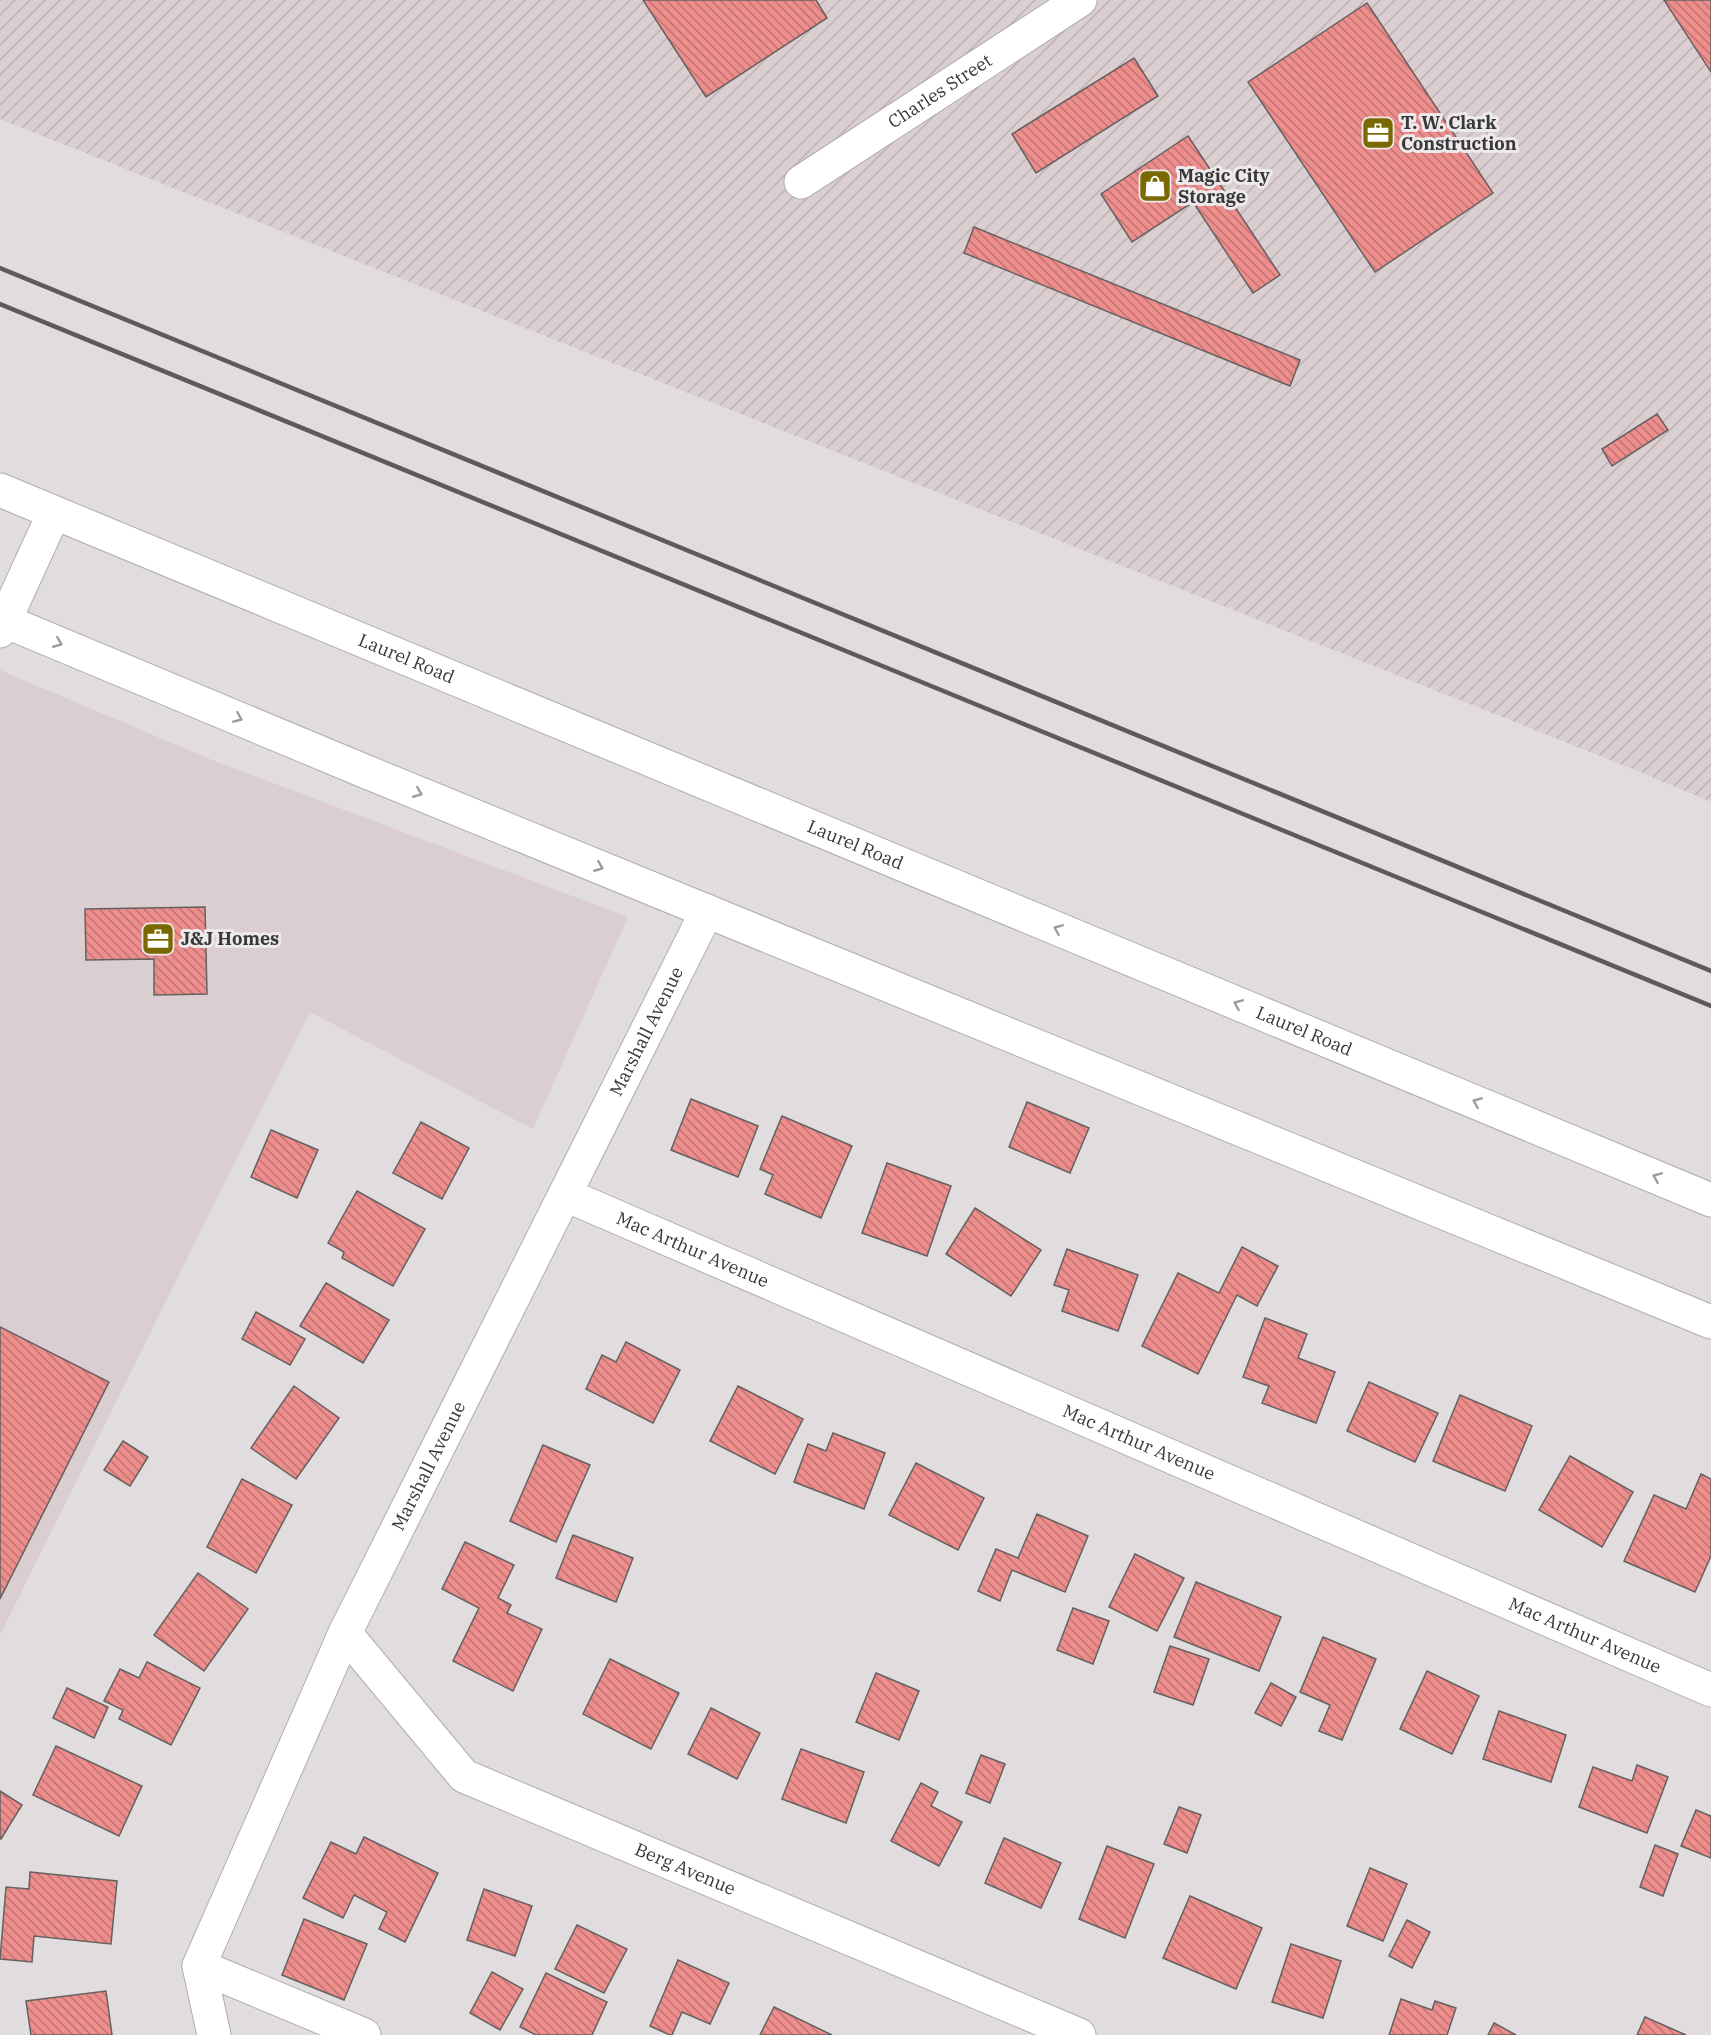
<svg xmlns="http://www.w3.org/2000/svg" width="1711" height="2035" font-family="'IBM Plex Serif',serif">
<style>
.built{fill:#dbced1}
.industrial{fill:url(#industrial-furrows)}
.building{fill:url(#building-back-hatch);stroke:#656161;stroke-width:1.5}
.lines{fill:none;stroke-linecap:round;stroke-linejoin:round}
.minor-casing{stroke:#b0acad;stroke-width:35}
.major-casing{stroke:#b0acad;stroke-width:35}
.minor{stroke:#fff;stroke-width:33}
.major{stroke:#fff;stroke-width:33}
.rail{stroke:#5c5a5a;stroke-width:4.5}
.oneway{stroke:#9c9c9c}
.labels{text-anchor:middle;stroke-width:6;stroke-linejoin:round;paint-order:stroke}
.street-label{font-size:18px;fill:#393838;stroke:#eeeaeb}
.poi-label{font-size:18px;font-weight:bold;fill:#393838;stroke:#eeeaeb;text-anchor:start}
</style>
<defs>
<pattern id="industrial-furrows" width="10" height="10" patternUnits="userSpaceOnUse" patternTransform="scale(1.5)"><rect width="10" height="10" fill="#dbced1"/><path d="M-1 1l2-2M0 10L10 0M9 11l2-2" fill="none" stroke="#bdb2b4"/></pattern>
<pattern id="building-back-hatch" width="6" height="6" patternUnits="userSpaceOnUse" patternTransform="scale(1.5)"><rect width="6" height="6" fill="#ed8d8c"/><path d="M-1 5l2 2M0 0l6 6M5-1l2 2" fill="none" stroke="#c17473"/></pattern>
</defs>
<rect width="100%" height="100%" fill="#e1ddde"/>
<path class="built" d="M 0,670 L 212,760 L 628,917 L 533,1129 L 310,1012 L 0,1635 Z"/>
<path class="industrial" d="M 0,0 L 1711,0 L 1711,802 L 1635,770 L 0,119 Z"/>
<g class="building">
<path d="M 643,0 L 816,0 L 827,18 L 706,97 Z"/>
<path d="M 1664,0 L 1711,0 L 1711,72 Z"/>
<path d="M 1367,3 L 1493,193 L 1375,272 L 1248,82 Z"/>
<path d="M 1134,58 L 1158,96 L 1036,173 L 1012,134 Z"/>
<path d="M 1188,136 L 1280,275 L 1253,293 L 1193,202 L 1132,242 L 1101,194 Z"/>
<path d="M 974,227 L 1300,360 L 1290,386 L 964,253 Z"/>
<path d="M 1657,414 L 1668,430 L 1612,466 L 1602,449 Z"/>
<path d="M 205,907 L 207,994 L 154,995 L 154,959 L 86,960 L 85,909 Z"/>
<path d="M 691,1099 L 758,1126 L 738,1177 L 671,1150 Z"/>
<path d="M 1027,1102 L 1089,1128 L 1070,1173 L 1009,1147 Z"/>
<path d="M 782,1116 L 852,1146 L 821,1218 L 765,1194 L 773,1175 L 760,1169 Z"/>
<path d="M 421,1122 L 469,1148 L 442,1199 L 393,1173 Z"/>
<path d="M 271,1130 L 318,1150 L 297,1198 L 251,1177 Z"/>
<path d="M 887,1163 L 951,1186 L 927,1256 L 862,1233 Z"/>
<path d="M 357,1191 L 425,1229 L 393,1286 L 342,1258 L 344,1252 L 328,1243 Z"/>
<path d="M 975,1208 L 1041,1250 L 1011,1296 L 946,1254 Z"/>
<path d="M 1242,1247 L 1278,1266 L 1257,1306 L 1237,1295 L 1198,1374 L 1142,1346 L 1178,1273 L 1219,1293 Z"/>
<path d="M 1067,1249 L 1138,1275 L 1118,1331 L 1062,1311 L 1069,1290 L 1054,1285 Z"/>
<path d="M 326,1283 L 389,1320 L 363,1363 L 300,1326 Z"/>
<path d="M 256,1312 L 305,1339 L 290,1365 L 242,1339 Z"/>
<path d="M 1265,1318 L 1307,1334 L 1298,1358 L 1335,1372 L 1316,1423 L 1262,1403 L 1269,1386 L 1243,1377 Z"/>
<path d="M 0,1327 L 109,1382 L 0,1599 Z"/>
<path d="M 626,1342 L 680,1370 L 653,1423 L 586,1389 L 602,1355 L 616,1362 Z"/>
<path d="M 1369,1382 L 1438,1413 L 1415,1462 L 1347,1431 Z"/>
<path d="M 294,1386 L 339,1418 L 296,1479 L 251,1448 Z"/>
<path d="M 738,1386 L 803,1419 L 775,1474 L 710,1441 Z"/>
<path d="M 1460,1395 L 1532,1426 L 1505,1491 L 1433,1461 Z"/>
<path d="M 833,1433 L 885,1453 L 864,1509 L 794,1482 L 808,1444 L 826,1451 Z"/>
<path d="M 123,1441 L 148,1457 L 130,1486 L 104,1470 Z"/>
<path d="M 543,1445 L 590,1465 L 556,1542 L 510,1521 Z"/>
<path d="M 1570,1456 L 1633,1492 L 1602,1547 L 1539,1510 Z"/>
<path d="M 916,1463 L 984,1498 L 958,1550 L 889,1515 Z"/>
<path d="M 1701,1474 L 1711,1479 L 1711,1556 L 1695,1592 L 1624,1561 L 1654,1495 L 1686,1509 Z"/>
<path d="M 242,1479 L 292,1505 L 256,1573 L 207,1547 Z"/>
<path d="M 1037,1514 L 1088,1536 L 1065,1592 L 1012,1570 L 1000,1601 L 978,1591 L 996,1549 L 1018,1558 Z"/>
<path d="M 573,1535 L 633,1558 L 616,1602 L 556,1578 Z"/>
<path d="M 465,1542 L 514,1565 L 498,1598 L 511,1605 L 507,1613 L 542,1629 L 513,1691 L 453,1661 L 479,1608 L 442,1589 Z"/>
<path d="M 1135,1554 L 1184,1578 L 1157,1631 L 1109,1607 Z"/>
<path d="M 198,1573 L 248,1609 L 204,1671 L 154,1635 Z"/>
<path d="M 1196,1582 L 1281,1617 L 1259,1671 L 1174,1637 Z"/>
<path d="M 1073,1608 L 1109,1621 L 1093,1664 L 1057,1650 Z"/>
<path d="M 1323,1637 L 1376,1659 L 1342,1740 L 1319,1731 L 1330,1705 L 1300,1692 Z"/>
<path d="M 1170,1646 L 1209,1659 L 1193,1705 L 1154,1692 Z"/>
<path d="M 610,1659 L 679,1693 L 651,1749 L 583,1714 Z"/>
<path d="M 147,1662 L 200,1688 L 171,1745 L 119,1719 L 123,1710 L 104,1701 L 120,1669 L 139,1678 Z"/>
<path d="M 1427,1671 L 1479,1696 L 1452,1754 L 1400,1729 Z"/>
<path d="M 876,1673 L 919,1691 L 899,1740 L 856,1722 Z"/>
<path d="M 1271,1683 L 1296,1697 L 1281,1726 L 1255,1713 Z"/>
<path d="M 67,1688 L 108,1707 L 94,1738 L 53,1718 Z"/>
<path d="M 711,1708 L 760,1733 L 737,1779 L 688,1754 Z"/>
<path d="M 1499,1711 L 1566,1735 L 1551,1782 L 1483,1759 Z"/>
<path d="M 56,1746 L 142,1786 L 119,1836 L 33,1795 Z"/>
<path d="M 801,1749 L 864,1772 L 846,1823 L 782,1799 Z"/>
<path d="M 981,1755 L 1005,1764 L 990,1803 L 966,1793 Z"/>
<path d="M 1637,1765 L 1668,1777 L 1647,1833 L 1579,1807 L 1593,1767 L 1632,1781 Z"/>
<path d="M 921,1783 L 938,1792 L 931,1806 L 962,1822 L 939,1866 L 891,1841 Z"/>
<path d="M 0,1791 L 22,1805 L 1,1839 L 0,1838 Z"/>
<path d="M 1179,1807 L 1201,1815 L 1187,1853 L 1164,1844 Z"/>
<path d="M 1696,1810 L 1711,1816 L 1711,1858 L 1681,1846 Z"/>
<path d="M 364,1837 L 438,1873 L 405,1942 L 379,1929 L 387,1912 L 354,1895 L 343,1918 L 303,1898 L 331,1842 L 356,1854 Z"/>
<path d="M 1004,1838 L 1061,1863 L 1041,1908 L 985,1883 Z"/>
<path d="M 1655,1845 L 1678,1854 L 1663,1896 L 1640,1887 Z"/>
<path d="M 1107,1846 L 1154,1864 L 1125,1938 L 1079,1919 Z"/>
<path d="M 1370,1868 L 1407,1884 L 1383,1941 L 1347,1926 Z"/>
<path d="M 30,1872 L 117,1881 L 111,1944 L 34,1936 L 32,1962 L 0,1959 L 6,1887 L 29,1889 Z"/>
<path d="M 484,1889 L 532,1906 L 515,1956 L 467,1940 Z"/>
<path d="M 1190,1896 L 1262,1928 L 1236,1989 L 1163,1958 Z"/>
<path d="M 304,1919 L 367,1944 L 344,2000 L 282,1975 Z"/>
<path d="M 1407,1920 L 1430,1932 L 1412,1968 L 1389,1956 Z"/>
<path d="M 577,1925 L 627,1949 L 604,1993 L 555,1969 Z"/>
<path d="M 1291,1944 L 1341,1961 L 1323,2018 L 1272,2002 Z"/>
<path d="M 678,1960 L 729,1983 L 710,2024 L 682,2012 L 672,2035 L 670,2035 L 650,2026 Z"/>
<path d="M 492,1972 L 523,1989 L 500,2030 L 470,2013 Z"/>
<path d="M 546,1973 L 607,2002 L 592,2035 L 536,2035 L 520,2027 Z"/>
<path d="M 106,1991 L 112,2035 L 31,2035 L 26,2001 Z"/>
<path d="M 1401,1999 L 1432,2010 L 1435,2001 L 1456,2008 L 1447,2035 L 1389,2035 Z"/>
<path d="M 774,2007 L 832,2035 L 760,2035 Z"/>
<path d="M 1645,2017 L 1686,2035 L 1637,2035 Z"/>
<path d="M 1494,2023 L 1516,2035 L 1488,2035 Z"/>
</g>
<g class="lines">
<g class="minor-casing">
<g id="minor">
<path id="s1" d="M 801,182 L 1080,0"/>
<path id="s2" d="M 566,1195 L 1711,1690"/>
<path id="s3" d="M 345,1633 L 464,1776 L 1079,2035"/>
<path d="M 199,1966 L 364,2035"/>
<path id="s4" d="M 214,2035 L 199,1966 L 345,1633 L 707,911"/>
</g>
</g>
<g class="major-casing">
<g id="major">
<path id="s5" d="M 0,490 L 1711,1200"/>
<path d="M 0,619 L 357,768 L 1711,1322"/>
<path d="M 0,631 L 54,513"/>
</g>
</g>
<use href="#minor" class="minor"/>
<use href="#major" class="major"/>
<g class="rail">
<path d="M 0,268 L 1711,971"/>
<path d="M 0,304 L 1711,1006"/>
</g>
</g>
<defs><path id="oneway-chevron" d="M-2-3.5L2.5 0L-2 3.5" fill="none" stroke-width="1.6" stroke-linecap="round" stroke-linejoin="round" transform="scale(1.5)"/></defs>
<g class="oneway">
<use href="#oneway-chevron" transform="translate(58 643) rotate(22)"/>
<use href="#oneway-chevron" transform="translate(238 718) rotate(23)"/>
<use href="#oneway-chevron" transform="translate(418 793) rotate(22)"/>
<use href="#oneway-chevron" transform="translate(599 867) rotate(22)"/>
<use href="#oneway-chevron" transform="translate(1058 929) rotate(-157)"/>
<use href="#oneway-chevron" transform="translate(1238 1004) rotate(-157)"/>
<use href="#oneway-chevron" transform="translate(1477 1102) rotate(-157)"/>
<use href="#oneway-chevron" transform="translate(1657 1177) rotate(-157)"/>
</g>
<defs>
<g id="office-square" transform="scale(1.725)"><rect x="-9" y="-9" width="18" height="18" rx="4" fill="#7a6800" stroke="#eeeaeb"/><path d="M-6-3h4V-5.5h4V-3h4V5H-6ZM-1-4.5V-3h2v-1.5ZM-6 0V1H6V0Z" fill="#fff"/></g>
<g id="shop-square" transform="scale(1.725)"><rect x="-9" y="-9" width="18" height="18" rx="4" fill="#7a6800" stroke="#eeeaeb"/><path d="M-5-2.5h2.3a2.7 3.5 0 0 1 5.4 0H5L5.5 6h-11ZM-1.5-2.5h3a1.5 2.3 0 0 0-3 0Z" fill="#fff"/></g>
</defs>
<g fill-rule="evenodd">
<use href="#office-square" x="1378" y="133"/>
<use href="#shop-square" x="1155" y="186"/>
<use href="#office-square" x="158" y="939"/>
</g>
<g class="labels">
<g class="street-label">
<text dy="6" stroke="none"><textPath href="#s1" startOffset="166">Charles Street</textPath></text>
<text dy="6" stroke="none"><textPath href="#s5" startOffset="440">Laurel Road</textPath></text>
<text dy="6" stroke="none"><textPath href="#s5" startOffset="926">Laurel Road</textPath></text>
<text dy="6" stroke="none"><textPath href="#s5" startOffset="1412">Laurel Road</textPath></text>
<text dy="6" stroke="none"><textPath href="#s4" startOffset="1107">Marshall Avenue</textPath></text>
<text dy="6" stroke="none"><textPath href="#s2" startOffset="138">Mac Arthur Avenue</textPath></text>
<text dy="6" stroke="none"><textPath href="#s2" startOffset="624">Mac Arthur Avenue</textPath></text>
<text dy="6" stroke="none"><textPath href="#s4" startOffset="621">Marshall Avenue</textPath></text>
<text dy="6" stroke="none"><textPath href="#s2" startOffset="1110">Mac Arthur Avenue</textPath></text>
<text dy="6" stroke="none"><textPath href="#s3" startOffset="426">Berg Avenue</textPath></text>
</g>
<g class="poi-label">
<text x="1401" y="129">T. W. Clark<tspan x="1401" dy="21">Construction</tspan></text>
<text x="1178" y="182">Magic City<tspan x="1178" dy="21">Storage</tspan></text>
<text x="181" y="945">J&amp;J Homes</text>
</g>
</g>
</svg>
